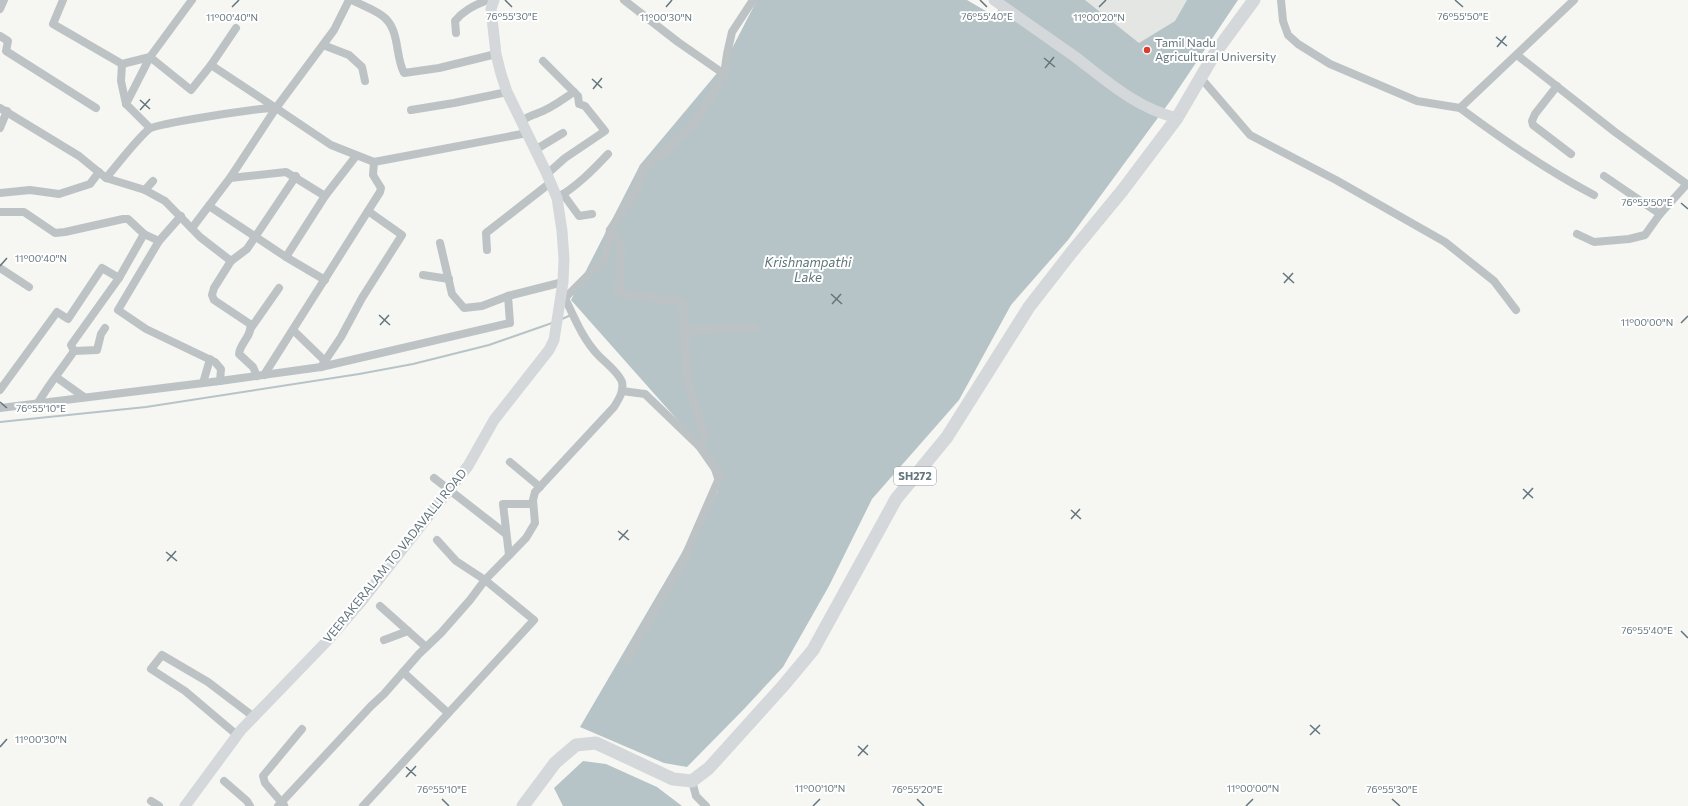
<svg xmlns="http://www.w3.org/2000/svg" width="1688" height="806" font-family="Commissioner,sans-serif">
<style>
.built{fill:#e4e6e4}
.water{fill:#b7c4c7}
.lines{fill:none;stroke-linecap:round;stroke-linejoin:round}
.stream{stroke:#b7c4c7;stroke-width:2}
.street{stroke:#bdc3c5;stroke-width:8}
.secondary{stroke:#d4d8db;stroke-width:11}
.primary{stroke:#d4d8db;stroke-width:13}
.ticks{fill:none;stroke:#63757d;stroke-width:1.5}
.poi-dot{fill:#da3e30;stroke:#fff;stroke-width:1.5}
.labels{text-anchor:middle;stroke-width:4;stroke-linejoin:round;paint-order:stroke}
.shield{fill:#fff;stroke:#929ea4;stroke-width:1}
.shield-label{font-size:11px;font-weight:bold;fill:#63757d}
.poi-label{font-size:12px;fill:#63757d;stroke:#fff;text-anchor:start}
.street-label{font-size:12px;fill:#63757d;stroke:#fff}
.water-label{font-size:13px;font-style:italic;fill:#5e7578;stroke:#fff}
.ticks-label{font-size:10px;text-anchor:middle;fill:#63757d;stroke:#fff;stroke-width:4;stroke-linejoin:round;paint-order:stroke}
</style>
<rect width="100%" height="100%" fill="#f6f6f3"/>
<path class="built" d="M 1023,0 L 1231,0 L 1165,96 Z"/>
<g class="water">
<path d="M 757,0 L 967,0 L 996,17 L 1001,0 L 1085,0 L 1139,43 L 1175,21 L 1187,0 L 1238,0 L 1171,100 L 1068,240 L 1011,305 L 959,400 L 872,499 L 829,586 L 783,667 L 744,709 L 687,767 L 664,763 L 580,727 L 718,491 L 705,451 L 571,300 L 640,165 L 723,66 Z"/>
<path d="M 583,761 L 606,764 L 657,787 L 682,806 L 563,806 L 554,788 Z"/>
</g>
<g class="lines">
<g class="stream">
<path d="M 562,319 L 571,315"/>
<path d="M 0,422 L 146,407 L 359,374 L 413,364 L 489,345 L 552,323"/>
</g>
<g class="street">
<path d="M 63,0 L 53,24 L 122,64 L 150,57 L 191,90 L 211,65 L 236,28"/>
<path d="M 349,0 L 334,30 L 276,108 L 331,145 L 374,162 L 527,133"/>
<path d="M 352,0 C 361,5 378,11 385,18 C 400,32 395,56 404,73 L 439,68 L 496,54"/>
<path d="M 624,0 L 678,42 L 724,74"/>
<path d="M 1281,0 L 1283,21 L 1288,35 L 1298,44 L 1330,64 L 1417,101 L 1460,108 L 1574,0"/>
<path d="M 0,9 L 4,0"/>
<path d="M 456,33 L 455,21 C 463,11 473,6 485,1"/>
<path d="M 0,36 L 8,41 L 6,51 L 96,108"/>
<path d="M 323,45 L 349,55 L 362,67 L 365,81"/>
<path d="M 1517,55 L 1615,132 L 1688,185"/>
<path d="M 543,61 L 578,96 L 579,104 L 585,106 L 605,131 L 565,158 L 547,174"/>
<path d="M 122,64 L 121,81 L 126,104"/>
<path d="M 1201,78 L 1250,135 L 1336,180 L 1445,242 L 1494,281 L 1516,310"/>
<path d="M 1557,86 L 1535,114 L 1532,121 L 1533,125 L 1571,154"/>
<path d="M 0,108 L 79,156 L 106,178 L 145,190 L 165,201 L 200,237 L 231,261"/>
<path d="M 1460,108 C 1503,140 1546,170 1594,195"/>
<path d="M 411,110 L 454,103 L 507,92"/>
<path d="M 522,121 C 528,116 531,116 538,113 C 551,109 563,99 574,92"/>
<path d="M 0,128 L 7,111"/>
<path d="M 150,128 L 126,104 L 150,57 L 192,0"/>
<path d="M 535,150 L 563,133"/>
<path d="M 1604,176 L 1660,214"/>
<path d="M 106,178 C 119,163 135,141 149,129 C 155,124 263,107 276,108 L 211,65"/>
<path d="M 230,178 L 276,108"/>
<path d="M 145,190 L 153,181"/>
<path d="M 0,193 L 30,190 L 59,194 L 90,184 L 99,172"/>
<path d="M 563,194 L 579,216 L 592,214"/>
<path d="M 557,198 C 577,186 592,171 608,154"/>
<path d="M 209,206 L 286,257 L 325,280"/>
<path d="M 0,212 L 24,212 L 55,233 L 65,232 L 123,219 L 128,219 L 144,234 L 159,241"/>
<path d="M 181,216 L 159,241 L 118,310 L 146,329 L 215,362 L 221,369 L 220,381"/>
<path d="M 192,228 L 230,178 L 286,172 L 325,196"/>
<path d="M 610,230 L 621,245 L 619,293 L 683,302 L 687,381 L 705,436 L 699,446"/>
<path d="M 1577,234 L 1594,242 L 1629,239 L 1645,235 L 1660,214 L 1687,184"/>
<path d="M 440,243 L 452,294 L 464,308 L 482,306 L 508,296"/>
<path d="M 487,250 L 486,233 L 550,183"/>
<path d="M 286,257 L 325,196 L 356,156"/>
<path d="M 0,268 L 29,287"/>
<path d="M 423,275 L 449,279"/>
<path d="M 565,298 L 605,258 L 610,230 L 636,191 L 643,168 L 666,150 L 694,124 L 724,74 L 727,54 L 732,32 L 753,0"/>
<path d="M 251,328 L 279,288"/>
<path d="M 293,330 L 325,361"/>
<path d="M 684,331 L 754,327"/>
<path d="M 74,351 L 97,350 L 101,334 L 105,328"/>
<path d="M 321,367 L 341,337 L 362,298 L 402,235 L 368,211"/>
<path d="M 264,375 L 380,192 L 381,188 L 373,175 L 374,162"/>
<path d="M 257,376 L 253,367 L 239,354 C 240,343 253,335 250,324 L 214,300 L 212,295 L 214,288 L 231,261 L 247,249 L 296,176"/>
<path d="M 56,377 L 84,397"/>
<path d="M 203,383 L 210,359"/>
<path d="M 0,390 L 57,312 L 68,319 L 102,268 L 119,278"/>
<path d="M 622,391 L 645,394 L 699,446 L 720,476 L 682,563 L 627,659"/>
<path d="M 38,403 C 48,385 62,369 74,351 L 71,345 L 119,278 L 144,234"/>
<path d="M 0,408 L 220,381 L 321,367 L 510,323 L 508,296 L 563,282"/>
<path d="M 510,462 L 540,487"/>
<path d="M 434,478 L 506,534"/>
<path d="M 509,555 L 503,504 L 533,504"/>
<path d="M 380,606 L 426,647"/>
<path d="M 384,640 L 408,631"/>
<path d="M 403,672 L 448,713"/>
<path d="M 237,735 L 185,691 L 151,669 L 162,655 L 208,682 L 254,717"/>
<path d="M 224,781 L 247,801 L 250,806"/>
<path d="M 692,781 L 696,796 L 706,806"/>
<path d="M 151,801 L 159,806"/>
<path d="M 284,805 L 265,783 L 263,776 L 302,729"/>
<path d="M 278,806 L 371,706 L 384,694 L 419,654 L 441,633 L 470,600 L 485,580 L 526,538 L 535,523 L 533,500 L 535,492 L 614,407 C 619,399 624,391 622,382 C 619,373 606,363 599,356 C 582,339 573,314 562,292"/>
<path d="M 363,806 L 534,620 L 485,580 L 456,561 L 437,540"/>
</g>
<g class="secondary">
<path d="M 994,0 C 1021,19 1047,37 1074,56 C 1107,81 1136,108 1177,118"/>
<path d="M 185,806 L 241,730 L 329,639 L 360,603 L 468,466 L 494,420 L 549,350 L 554,340 L 563,282 L 564,259 L 562,231 L 557,198 L 546,172 L 507,92 L 501,74 L 496,54 L 491,9 L 494,0"/>
</g>
<path class="primary" d="M 523,806 L 555,763 L 576,745 L 596,743 L 673,779 L 692,781 L 709,768 L 783,686 L 813,650 L 896,499 L 947,437 L 1029,307 L 1071,253 L 1122,191 L 1177,118 L 1215,53 L 1254,0"/>
</g>
<path class="ticks" d="M 505,0 L 512,7M 980,0 L 987,7M 1455,0 L 1463,7M 232,7 L 239,0M 666,7 L 672,0M 1099,7 L 1106,0M 1496,37 L 1507,46M 1497,47 L 1506,36M 1044,58 L 1055,67M 1045,68 L 1054,57M 592,79 L 602,88M 593,89 L 602,78M 140,100 L 150,109M 140,110 L 150,99M 1681,203 L 1688,209M 0,266 L 7,258M 1283,273 L 1294,283M 1284,283 L 1293,273M 831,294 L 842,304M 832,304 L 841,294M 379,315 L 390,325M 1681,323 L 1688,316M 380,325 L 389,315M 0,402 L 7,408M 1523,489 L 1533,498M 1523,499 L 1533,488M 1071,510 L 1081,519M 1071,519 L 1080,509M 618,531 L 629,540M 619,540 L 628,530M 166,552 L 177,561M 167,561 L 176,551M 1681,631 L 1688,638M 1310,725 L 1320,734M 1310,735 L 1320,725M 858,746 L 868,755M 0,747 L 7,739M 858,756 L 868,745M 406,767 L 416,776M 406,777 L 416,766M 442,799 L 449,806M 917,799 L 924,806M 1392,799 L 1400,806M 813,806 L 820,799M 1246,806 L 1253,799"/>
<circle class="poi-dot" cx="1147" cy="50" r="4"/>
<g class="labels">
<rect class="shield" x="894" y="467" width="42" height="18" rx="3"/>
<g class="shield-label">
<text x="915" y="480">SH272</text>
</g>
<g class="poi-label">
<text x="1155" y="47">Tamil Nadu<tspan x="1155" dy="14">Agricultural University</tspan></text>
</g>
<g class="street-label">
<text transform="translate(395 556) rotate(-51)" y="4">VEERAKERALAM TO VADAVALLI ROAD</text>
</g>
<g class="water-label">
<text x="808" y="267">Krishnampathi<tspan x="808" dy="15">Lake</tspan></text>
</g>
</g>
<g class="ticks-label">
<text x="512" y="20">76°55'30"E</text>
<text x="987" y="20">76°55'40"E</text>
<text x="1463" y="20">76°55'50"E</text>
<text x="1099" y="21">11°00'20"N</text>
<text x="232" y="21">11°00'40"N</text>
<text x="666" y="21">11°00'30"N</text>
<text x="1647" y="206">76°55'50"E</text>
<text x="41" y="262">11°00'40"N</text>
<text x="1647" y="326">11°00'00"N</text>
<text x="41" y="412">76°55'10"E</text>
<text x="1647" y="634">76°55'40"E</text>
<text x="41" y="743">11°00'30"N</text>
<text x="820" y="792">11°00'10"N</text>
<text x="1253" y="792">11°00'00"N</text>
<text x="442" y="793">76°55'10"E</text>
<text x="917" y="793">76°55'20"E</text>
<text x="1392" y="793">76°55'30"E</text>
</g>
</svg>
